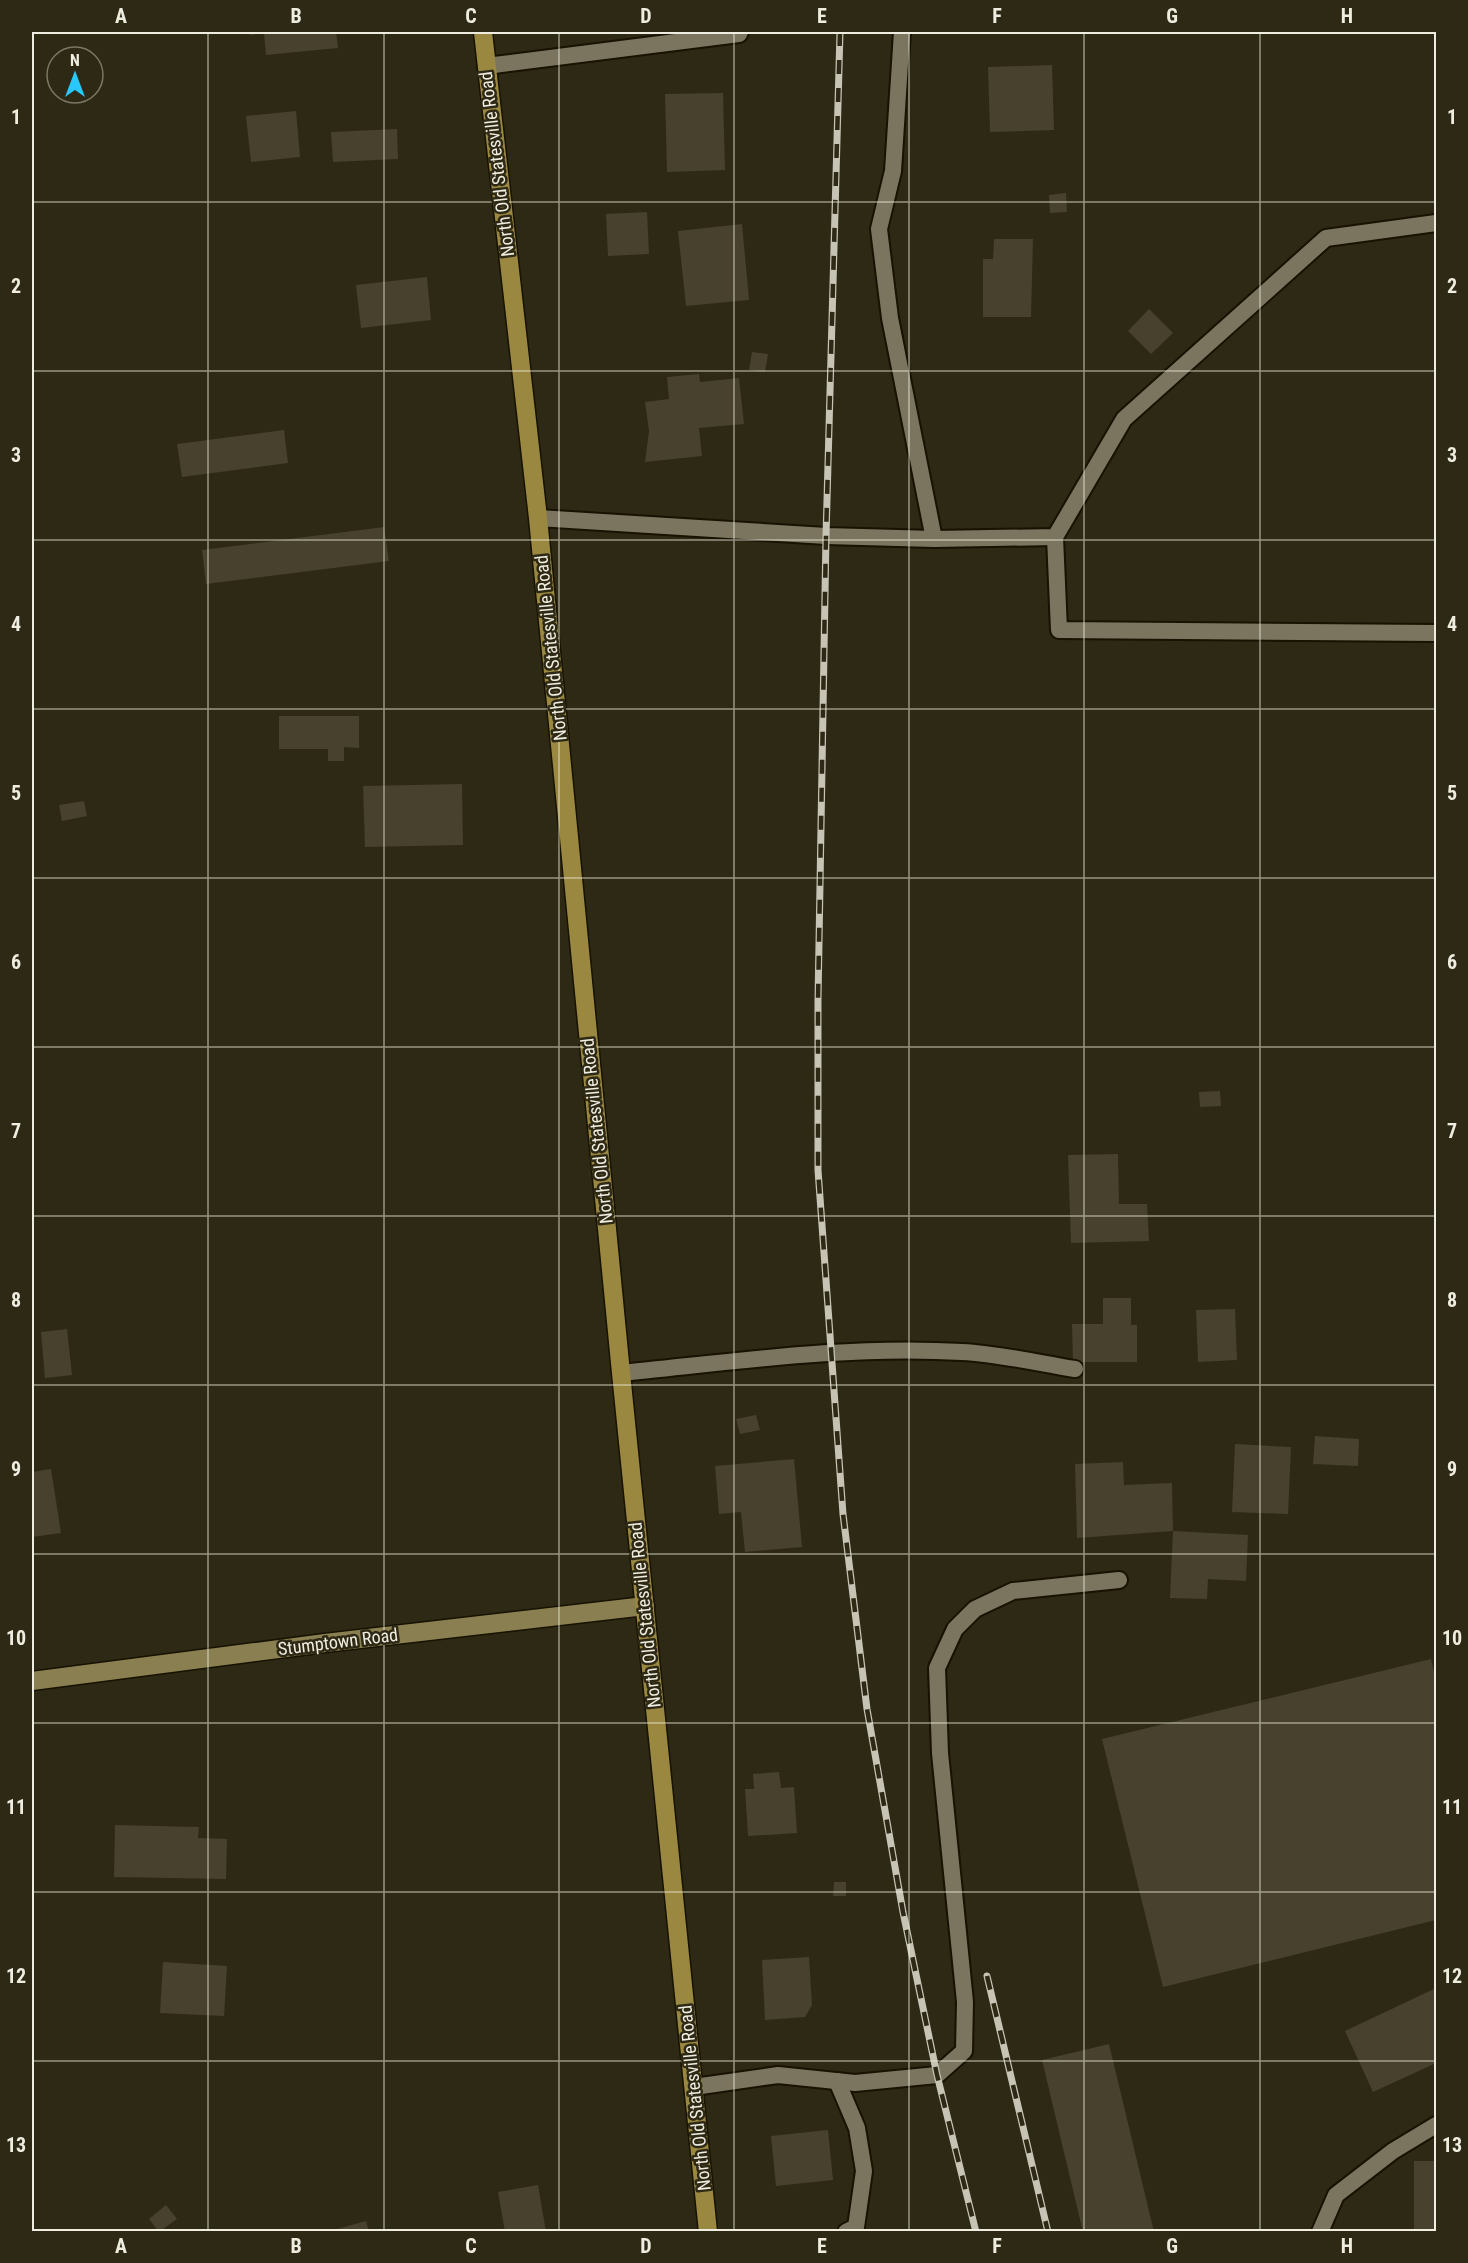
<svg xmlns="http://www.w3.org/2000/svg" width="1468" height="2263" font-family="'Roboto Condensed',sans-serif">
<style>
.building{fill:#47412d}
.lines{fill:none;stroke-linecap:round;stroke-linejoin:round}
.lane-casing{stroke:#171201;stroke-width:20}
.secondary-casing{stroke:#171201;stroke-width:21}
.primary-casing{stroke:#171201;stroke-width:21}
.lane{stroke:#7b755f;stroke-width:16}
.secondary{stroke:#8a7f50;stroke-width:18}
.primary{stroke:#9a8841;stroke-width:18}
.rail-casing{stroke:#c7c4b6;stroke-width:7}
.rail{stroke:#2e2915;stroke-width:4.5;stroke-dasharray:14;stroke-linecap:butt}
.grid{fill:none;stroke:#efece0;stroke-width:1.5;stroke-opacity:0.55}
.labels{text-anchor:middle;stroke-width:5;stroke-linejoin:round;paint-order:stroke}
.street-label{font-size:18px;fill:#efece0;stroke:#2e2915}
.neatline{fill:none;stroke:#efece0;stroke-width:2}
.grid-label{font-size:20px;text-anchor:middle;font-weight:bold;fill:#efece0}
</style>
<rect width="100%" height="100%" fill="#2e2915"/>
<g class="building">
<path d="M 250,32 L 336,32 L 338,48 L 266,55 L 264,33 L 250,35 Z"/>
<path d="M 1052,65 L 1054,130 L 990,132 L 988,67 Z"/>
<path d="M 723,93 L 725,170 L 667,172 L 665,94 Z"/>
<path d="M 296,111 L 300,157 L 251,162 L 246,116 Z"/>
<path d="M 397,129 L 398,159 L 333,162 L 331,132 Z"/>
<path d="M 1066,193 L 1067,212 L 1050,213 L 1049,195 Z"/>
<path d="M 647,212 L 649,254 L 608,256 L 606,214 Z"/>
<path d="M 742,224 L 749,300 L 686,306 L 678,231 Z"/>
<path d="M 994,239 L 1033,239 L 1031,317 L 983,317 L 983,259 L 993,259 Z"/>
<path d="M 427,277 L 431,320 L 361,328 L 356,285 Z"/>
<path d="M 1149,309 L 1173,333 L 1151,354 L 1128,331 Z"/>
<path d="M 752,352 L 768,354 L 765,372 L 749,370 Z"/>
<path d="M 699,374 L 700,382 L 739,378 L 744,424 L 699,428 L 702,456 L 645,462 L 649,431 L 645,402 L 669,399 L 667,377 Z"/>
<path d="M 284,430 L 288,463 L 182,477 L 177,444 Z"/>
<path d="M 384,527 L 389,561 L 206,584 L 202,550 Z"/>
<path d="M 279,716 L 359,716 L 359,748 L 344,747 L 344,761 L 328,761 L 328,749 L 279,749 Z"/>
<path d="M 462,784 L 463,845 L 365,847 L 363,786 Z"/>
<path d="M 84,801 L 87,816 L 62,821 L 59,805 Z"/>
<path d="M 1220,1091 L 1221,1106 L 1200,1107 L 1199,1092 Z"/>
<path d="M 1118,1154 L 1119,1204 L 1147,1204 L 1149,1241 L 1071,1243 L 1068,1155 Z"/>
<path d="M 1103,1298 L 1131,1298 L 1131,1325 L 1137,1325 L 1137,1362 L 1073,1362 L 1072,1324 L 1103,1324 Z"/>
<path d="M 1235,1309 L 1237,1360 L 1198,1362 L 1196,1310 Z"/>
<path d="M 67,1329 L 72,1375 L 45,1378 L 41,1332 Z"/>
<path d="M 756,1415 L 760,1430 L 740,1434 L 736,1419 Z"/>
<path d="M 1315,1436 L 1359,1439 L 1358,1466 L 1313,1464 Z"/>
<path d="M 1235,1444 L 1291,1447 L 1288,1514 L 1232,1512 Z"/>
<path d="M 794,1459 L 802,1547 L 745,1552 L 741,1512 L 719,1514 L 715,1466 Z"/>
<path d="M 1123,1462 L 1124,1485 L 1172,1483 L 1173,1531 L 1248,1535 L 1246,1581 L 1208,1579 L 1207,1599 L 1170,1598 L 1173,1531 L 1077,1538 L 1075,1464 Z"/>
<path d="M 51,1469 L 61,1533 L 32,1537 L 32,1472 Z"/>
<path d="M 1431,1659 L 1436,1680 L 1436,1920 L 1163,1987 L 1102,1739 Z"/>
<path d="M 779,1772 L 781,1788 L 794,1787 L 797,1833 L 748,1836 L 745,1789 L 754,1789 L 753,1774 Z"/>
<path d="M 115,1825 L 199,1827 L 198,1838 L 227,1839 L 226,1879 L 114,1877 Z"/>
<path d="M 834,1882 L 846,1882 L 846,1896 L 833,1896 Z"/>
<path d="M 809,1957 L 812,2005 L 805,2017 L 765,2020 L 762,1960 Z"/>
<path d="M 163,1962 L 227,1966 L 224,2016 L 160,2013 Z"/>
<path d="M 1436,1988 L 1436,2063 L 1373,2092 L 1345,2031 Z"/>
<path d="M 1109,2044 L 1154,2232 L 1083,2232 L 1042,2060 Z"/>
<path d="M 828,2130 L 833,2180 L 776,2186 L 771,2136 Z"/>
<rect x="1414" y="2161" width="22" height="71"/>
<path d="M 538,2185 L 546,2232 L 505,2232 L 498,2192 Z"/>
<path d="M 166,2205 L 177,2219 L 159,2232 L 149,2219 Z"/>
<path d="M 366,2221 L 369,2232 L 330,2232 L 330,2231 Z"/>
</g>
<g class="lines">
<g class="lane-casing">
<g id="lane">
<path d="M 902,32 L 893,171 L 879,229 L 890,318 L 934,539"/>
<path d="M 486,66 L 739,34 L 740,32"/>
<path d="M 538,518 L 826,536 L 934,539 L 1055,537 L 1124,419 L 1326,238 L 1436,223"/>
<path d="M 1055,537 L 1059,630 L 1436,633"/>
<path d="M 621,1373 C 733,1362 849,1345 962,1352 C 1000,1354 1038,1363 1075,1369"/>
<path d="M 837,2081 L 857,2128 L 864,2171 L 856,2227 L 846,2232"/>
<path d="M 694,2087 L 778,2075 L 855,2083 L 937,2075 L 964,2051 L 965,2002 L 940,1753 L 937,1668 L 955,1629 L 975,1609 L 1013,1591 L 1119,1580"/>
<path d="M 1320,2232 L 1336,2195 L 1393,2151 L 1436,2125"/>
</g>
</g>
<g class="secondary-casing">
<path id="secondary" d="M 32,1681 L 325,1643 L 645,1606"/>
</g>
<g class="primary-casing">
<path id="primary" d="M 483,32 L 538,518 L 621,1373 L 708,2232"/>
</g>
<use href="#lane" class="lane"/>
<use href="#secondary" class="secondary"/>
<use href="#primary" class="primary"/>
<g class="rail-casing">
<g id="rail">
<path d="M 840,32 L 826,536 L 818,1001 L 818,1170 L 843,1514 L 867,1709 L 903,1912 L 937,2075 L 976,2232"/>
<path d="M 987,1976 L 1048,2232"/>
</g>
</g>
<use href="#rail" class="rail"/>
</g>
<path class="grid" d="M 208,32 L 208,2232M 384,32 L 384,2232M 559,32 L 559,2232M 734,32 L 734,2232M 909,32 L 909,2232M 1084,32 L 1084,2232M 1260,32 L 1260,2232M 32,202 L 1436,202M 32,371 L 1436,371M 32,540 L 1436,540M 32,709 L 1436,709M 32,878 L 1436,878M 32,1047 L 1436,1047M 32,1216 L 1436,1216M 32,1385 L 1436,1385M 32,1554 L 1436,1554M 32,1723 L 1436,1723M 32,1892 L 1436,1892M 32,2061 L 1436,2061"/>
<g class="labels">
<g class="street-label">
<text transform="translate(497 164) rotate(-97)" y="6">North Old Statesville Road</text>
<text transform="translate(551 648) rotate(-96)" y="6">North Old Statesville Road</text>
<text transform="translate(597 1131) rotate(-96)" y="6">North Old Statesville Road</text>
<text transform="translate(645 1615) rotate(-96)" y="6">North Old Statesville Road</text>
<text transform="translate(338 1642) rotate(-7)" y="6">Stumptown Road</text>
<text transform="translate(695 2098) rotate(-96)" y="6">North Old Statesville Road</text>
</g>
</g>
<rect width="1468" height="2263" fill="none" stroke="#2e2915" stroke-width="66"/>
<g transform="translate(75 75)"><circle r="28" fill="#2e2915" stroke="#7b7766" stroke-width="1.5"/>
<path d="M0-4.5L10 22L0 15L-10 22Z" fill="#28c8ff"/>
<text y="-9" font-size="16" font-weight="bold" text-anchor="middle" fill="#efece0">N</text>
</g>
<rect x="33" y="33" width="1402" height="2197" class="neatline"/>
<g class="grid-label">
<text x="121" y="23">A</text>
<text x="296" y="23">B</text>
<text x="471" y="23">C</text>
<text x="646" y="23">D</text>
<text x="822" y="23">E</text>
<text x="997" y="23">F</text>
<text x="1172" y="23">G</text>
<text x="1347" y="23">H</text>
<text x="16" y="124">1</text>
<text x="1452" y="124">1</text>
<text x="16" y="293">2</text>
<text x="1452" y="293">2</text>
<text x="16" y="462">3</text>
<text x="1452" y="462">3</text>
<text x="16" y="631">4</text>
<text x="1452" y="631">4</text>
<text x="16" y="800">5</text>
<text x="1452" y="800">5</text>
<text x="16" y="969">6</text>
<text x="1452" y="969">6</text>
<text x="16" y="1138">7</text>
<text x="1452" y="1138">7</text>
<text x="16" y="1307">8</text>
<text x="1452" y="1307">8</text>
<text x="16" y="1476">9</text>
<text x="1452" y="1476">9</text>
<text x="16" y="1645">10</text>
<text x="1452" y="1645">10</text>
<text x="16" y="1814">11</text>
<text x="1452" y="1814">11</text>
<text x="16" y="1983">12</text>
<text x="1452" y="1983">12</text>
<text x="16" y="2152">13</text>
<text x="1452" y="2152">13</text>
<text x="121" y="2253">A</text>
<text x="296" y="2253">B</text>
<text x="471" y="2253">C</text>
<text x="646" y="2253">D</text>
<text x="822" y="2253">E</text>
<text x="997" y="2253">F</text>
<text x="1172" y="2253">G</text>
<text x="1347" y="2253">H</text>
</g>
</svg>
